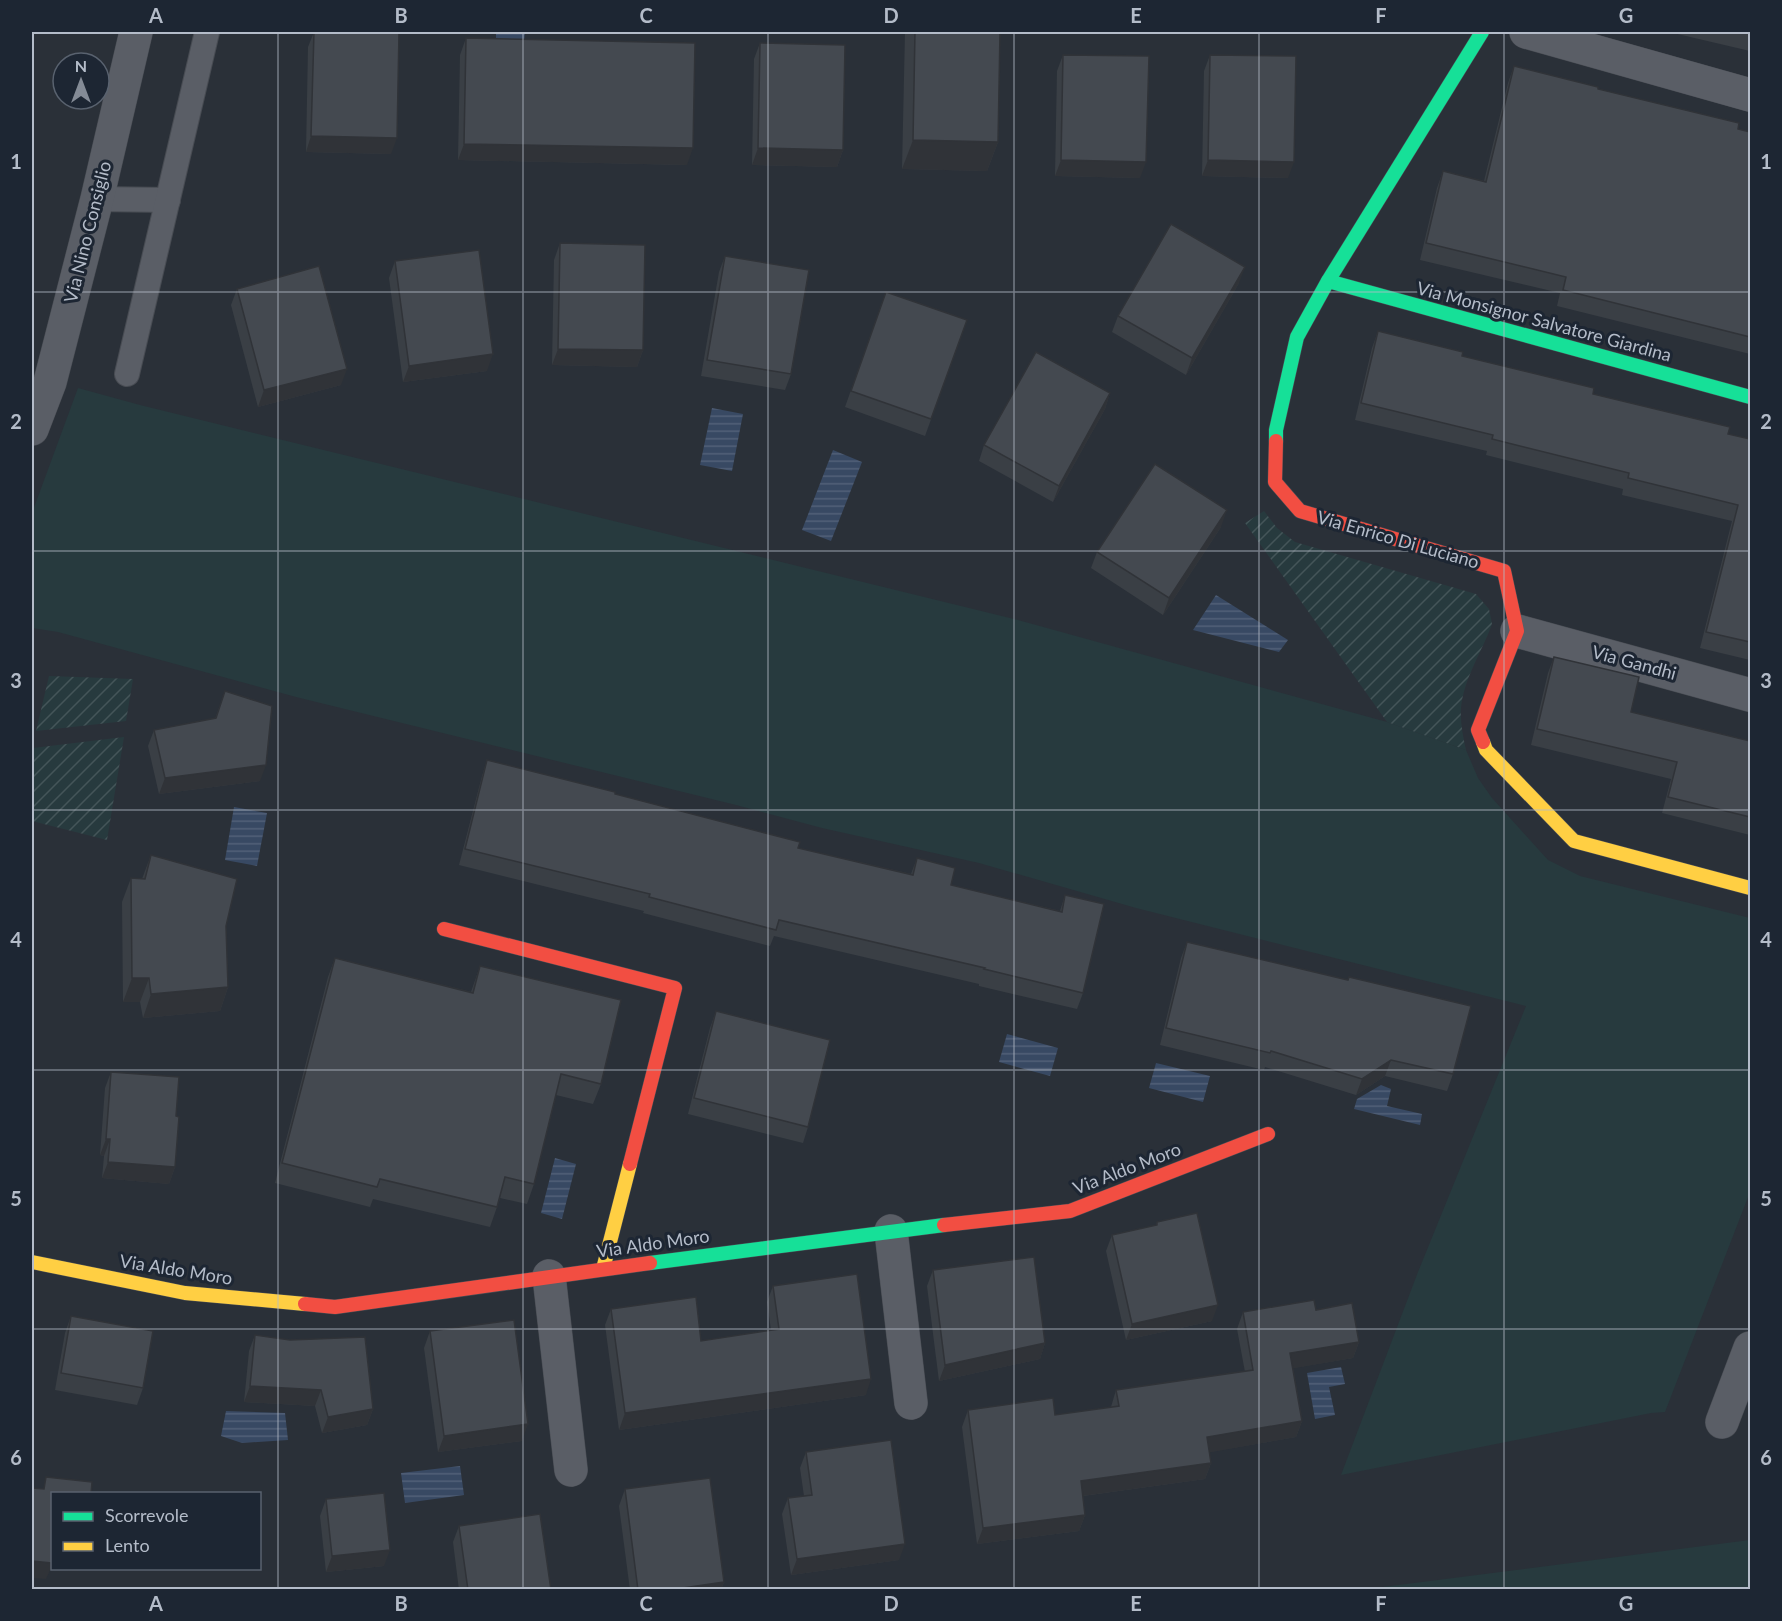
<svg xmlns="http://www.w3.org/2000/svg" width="1782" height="1621" font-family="Lato,sans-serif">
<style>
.green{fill:#273a3e}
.garden{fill:url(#garden-furrows)}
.water{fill:url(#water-rules)}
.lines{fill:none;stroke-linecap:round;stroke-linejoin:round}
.lane-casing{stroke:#484c53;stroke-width:26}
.street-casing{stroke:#484c53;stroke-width:34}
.fast-casing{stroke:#484c53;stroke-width:15}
.slow-casing{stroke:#484c53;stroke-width:15}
.jam-casing{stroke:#484c53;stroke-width:15}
.lane{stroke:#5a5e66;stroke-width:24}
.street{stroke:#5a5e66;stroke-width:33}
.fast{stroke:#16e098;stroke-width:14}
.slow{stroke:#ffcf43;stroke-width:14}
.jam{stroke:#f24e42;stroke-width:14}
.wall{fill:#3a3f45}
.shaded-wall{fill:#303338}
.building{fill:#444950;stroke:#303338;stroke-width:1.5}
.grid{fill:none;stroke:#b4bcc9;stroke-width:1.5;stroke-opacity:0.55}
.labels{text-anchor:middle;stroke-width:6;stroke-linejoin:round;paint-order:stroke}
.street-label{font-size:18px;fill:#b4bcc9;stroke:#1d2633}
.neatline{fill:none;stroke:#b4bcc9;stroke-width:2}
.grid-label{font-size:20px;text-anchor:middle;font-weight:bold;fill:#b4bcc9}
</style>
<defs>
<pattern id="garden-furrows" width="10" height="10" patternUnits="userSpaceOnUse" patternTransform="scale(1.5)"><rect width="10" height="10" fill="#273a3e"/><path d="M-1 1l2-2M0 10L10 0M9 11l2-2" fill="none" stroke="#445559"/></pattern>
<pattern id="water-rules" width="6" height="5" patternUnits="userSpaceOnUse" patternTransform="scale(1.5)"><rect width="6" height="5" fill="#384963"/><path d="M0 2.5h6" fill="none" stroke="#526178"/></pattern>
</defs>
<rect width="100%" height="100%" fill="#2a3038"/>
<g class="green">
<path d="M 78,388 L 140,405 L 1018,620 L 1387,722 L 1466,750 L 1478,778 L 1492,798 L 1548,860 L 1580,876 L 1750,918 L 1750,1192 L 1665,1412 L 1651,1413 L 1341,1475 L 1418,1272 L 1526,1006 L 1136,908 L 979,863 L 822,828 L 736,805 L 296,697 L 58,632 L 32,628 L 32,513 Z"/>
<path d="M 1750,1540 L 1750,1589 L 1367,1589 L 1703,1546 Z"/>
</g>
<g class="garden">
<path d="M 1264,511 L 1277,528 L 1295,542 L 1476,594 L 1489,609 L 1492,624 C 1482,652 1464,678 1461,708 C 1460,722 1463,736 1466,750 L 1387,722 L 1245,523 Z"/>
<path d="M 49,676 L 133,679 L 126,721 L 36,731 Z"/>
<path d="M 124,737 L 107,840 L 32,821 L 32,754 L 33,748 Z"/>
</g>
<g class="water">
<path d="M 496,32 L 525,32 L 524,43 L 496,43 Z"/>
<path d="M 712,408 L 743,414 L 732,471 L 700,465 Z"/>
<path d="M 833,450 L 862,462 L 831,541 L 802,530 Z"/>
<path d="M 1216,595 L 1288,640 L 1279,652 L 1193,630 Z"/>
<path d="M 234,807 L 267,813 L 257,866 L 225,860 Z"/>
<path d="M 1007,1034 L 1058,1048 L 1050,1076 L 999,1062 Z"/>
<path d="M 1156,1063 L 1210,1076 L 1203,1102 L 1149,1088 Z"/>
<path d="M 1381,1085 L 1391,1089 L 1387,1106 L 1422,1114 L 1420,1125 L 1354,1109 L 1357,1099 Z"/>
<path d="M 555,1158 L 576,1164 L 562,1219 L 541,1213 Z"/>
<path d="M 1341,1367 L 1345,1384 L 1329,1387 L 1335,1415 L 1315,1419 L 1307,1373 Z"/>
<path d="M 226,1411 L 285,1413 L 288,1440 L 242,1443 L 221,1436 Z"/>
<path d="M 460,1466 L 464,1495 L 405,1503 L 401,1473 Z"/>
</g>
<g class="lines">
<g class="lane-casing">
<g id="lane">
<path d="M 97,199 L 168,200"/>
<path d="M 127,374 L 207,32"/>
</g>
</g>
<g class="street-casing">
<g id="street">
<path d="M 1526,32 L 1750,95"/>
<path d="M 32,429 L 50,382 L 97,199 L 136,32"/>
<path d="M 1517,631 L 1750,695"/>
<path d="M 891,1231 L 911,1403"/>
<path d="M 549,1276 L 571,1470"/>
<path d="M 1722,1422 L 1750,1348"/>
</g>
</g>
<g class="fast-casing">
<g id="fast">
<path d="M 1328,281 L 1750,397"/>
<path d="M 1276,441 L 1276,430 L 1297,337 L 1328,281 L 1482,32"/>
<path d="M 650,1263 L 944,1225"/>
</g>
</g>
<g class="slow-casing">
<g id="slow">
<path d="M 1483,742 L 1486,750 L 1574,841 L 1750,888"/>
<path d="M 32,1262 L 185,1293 L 305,1304"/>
<path d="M 603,1269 L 630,1164"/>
</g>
</g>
<g class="jam-casing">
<g id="jam">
<path d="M 1276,441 L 1275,482 L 1300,511 L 1504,571 L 1517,631 L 1478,730 L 1483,742"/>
<path d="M 444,929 L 675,988 L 630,1164"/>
<path d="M 944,1225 L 1070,1211 L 1268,1134"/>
<path d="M 305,1304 L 335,1307 L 650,1263"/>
</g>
</g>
<use href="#lane" class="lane"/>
<use href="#street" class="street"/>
<use href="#fast" class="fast"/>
<use href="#slow" class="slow"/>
<use href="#jam" class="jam"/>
</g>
<g class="wall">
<path d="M 314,32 L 391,154 L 306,152 L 308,47 Z"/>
<path d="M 905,32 L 1000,32 L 998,142 L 987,171 L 902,169 Z"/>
<path d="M 1669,32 L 1750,32 L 1750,51 Z"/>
<path d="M 466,38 L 687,165 L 458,160 L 460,55 Z"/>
<path d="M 760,43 L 843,150 L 837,167 L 752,165 L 754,59 Z"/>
<path d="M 1063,55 L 1140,178 L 1055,176 L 1057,71 Z"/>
<path d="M 1210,55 L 1288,178 L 1202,176 L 1204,71 Z"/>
<path d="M 1514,66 L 1750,132 L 1750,354 L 1557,306 L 1560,293 L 1420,260 L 1437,188 L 1443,171 L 1484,181 L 1508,83 Z"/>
<path d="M 560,243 L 643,350 L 637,367 L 552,365 L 554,260 Z"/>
<path d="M 725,256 L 791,374 L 785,390 L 701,376 L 719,272 Z"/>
<path d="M 395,261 L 487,371 L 403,382 L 389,278 Z"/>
<path d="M 1239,283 L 1186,375 L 1112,332 L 1118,316 Z"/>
<path d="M 237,289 L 341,385 L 258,407 L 231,305 Z"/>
<path d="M 886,292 L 967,320 L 925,436 L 845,407 Z"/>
<path d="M 1378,331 L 1728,434 L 1750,439 L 1750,660 L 1700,648 L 1732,521 L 1622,495 L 1623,489 L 1486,455 L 1487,451 L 1355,420 L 1372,348 Z"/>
<path d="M 1110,393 L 1105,409 L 1053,502 L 979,461 L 984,445 Z"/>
<path d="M 1221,527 L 1163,615 L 1091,568 L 1097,552 Z"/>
<path d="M 1554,657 L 1631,712 L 1750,741 L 1750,835 L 1662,813 L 1671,779 L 1531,745 L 1548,673 Z"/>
<path d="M 225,691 L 260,781 L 159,794 L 148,746 L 154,730 L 215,719 Z"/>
<path d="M 487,760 L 615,794 L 798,848 L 911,874 L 917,858 L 951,885 L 1060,911 L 1065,895 L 1083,993 L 1077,1009 L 979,986 L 979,984 L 774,936 L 770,946 L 643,913 L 644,911 L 459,865 L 482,776 Z"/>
<path d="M 151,855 L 226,926 L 228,987 L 220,1011 L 143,1018 L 140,1002 L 123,1002 L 122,902 L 131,878 L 142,879 Z"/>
<path d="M 1187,942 L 1453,1074 L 1447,1091 L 1385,1076 L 1356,1095 L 1265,1067 L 1264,1070 L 1160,1045 L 1181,958 Z"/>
<path d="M 335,958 L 471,992 L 480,966 L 601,1084 L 593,1104 L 556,1095 L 534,1184 L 527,1204 L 500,1198 L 497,1207 L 490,1227 L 373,1199 L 370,1207 L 275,1183 L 328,977 Z"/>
<path d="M 716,1011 L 808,1127 L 803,1143 L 688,1114 L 710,1028 Z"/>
<path d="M 111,1072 L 176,1116 L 175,1167 L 169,1184 L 102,1178 L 104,1156 L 100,1155 L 105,1088 Z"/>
<path d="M 1157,1222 L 1212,1321 L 1126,1340 L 1106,1251 L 1112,1235 L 1156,1225 Z"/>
<path d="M 933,1270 L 1045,1343 L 1040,1359 L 939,1381 L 927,1286 Z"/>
<path d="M 773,1286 L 866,1395 L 619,1430 L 605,1325 L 611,1309 L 701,1341 L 771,1330 L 767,1302 Z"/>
<path d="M 1316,1310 L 1359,1342 L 1353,1358 L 1293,1368 L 1302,1421 L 1296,1437 L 1209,1452 L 1211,1463 L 1205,1479 L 1083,1496 L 1085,1515 L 1079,1531 L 977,1544 L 962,1427 L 968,1410 L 1055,1415 L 1111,1407 L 1116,1390 L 1245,1372 L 1237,1329 L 1243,1312 Z"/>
<path d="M 71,1316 L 143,1388 L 137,1405 L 55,1390 L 65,1333 Z"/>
<path d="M 430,1331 L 522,1441 L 438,1452 L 424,1348 Z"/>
<path d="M 255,1335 L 373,1409 L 367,1425 L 322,1433 L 315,1406 L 244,1402 L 249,1351 Z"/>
<path d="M 806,1452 L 899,1560 L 791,1575 L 782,1514 L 788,1498 L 804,1496 L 800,1468 Z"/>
<path d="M 625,1489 L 724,1582 L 721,1590 L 630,1590 L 619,1506 Z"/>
<path d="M 326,1499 L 384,1566 L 326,1572 L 320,1516 Z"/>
<path d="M 459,1526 L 551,1590 L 459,1590 L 453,1542 Z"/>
</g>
<g class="shaded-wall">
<path d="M 311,136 L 397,138 L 391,154 L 306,152 Z"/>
<path d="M 913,140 L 998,142 L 987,171 L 902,169 Z"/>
<path d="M 464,144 L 693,148 L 687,165 L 458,160 Z"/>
<path d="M 758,148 L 843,150 L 837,167 L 752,165 Z"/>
<path d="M 1061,160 L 1146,162 L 1140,178 L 1055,176 Z"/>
<path d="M 1208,160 L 1294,162 L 1288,178 L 1202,176 Z"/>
<path d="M 1245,267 L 1239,283 L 1186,375 L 1192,358 Z"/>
<path d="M 558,349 L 643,350 L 637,367 L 552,365 Z"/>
<path d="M 493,354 L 487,371 L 403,382 L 409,366 Z"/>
<path d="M 347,369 L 341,385 L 258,407 L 264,390 Z"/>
<path d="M 1110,393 L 1105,409 L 1053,502 L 1059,486 Z"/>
<path d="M 1227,510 L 1221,527 L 1163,615 L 1169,598 Z"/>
<path d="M 266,765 L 260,781 L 159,794 L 165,778 Z"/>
<path d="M 132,978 L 149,978 L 140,1002 L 123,1002 Z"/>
<path d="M 228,987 L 220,1011 L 143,1018 L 151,994 Z"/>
<path d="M 1391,1060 L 1385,1076 L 1356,1095 L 1362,1079 Z"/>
<path d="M 106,1139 L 110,1139 L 104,1156 L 100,1155 Z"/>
<path d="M 108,1162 L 175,1167 L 169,1184 L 102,1178 Z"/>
<path d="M 1218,1305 L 1212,1321 L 1126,1340 L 1132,1324 Z"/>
<path d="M 1359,1342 L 1353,1358 L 1284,1370 L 1290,1353 Z"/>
<path d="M 1045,1343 L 1040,1359 L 939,1381 L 945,1365 Z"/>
<path d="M 871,1379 L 866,1395 L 619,1430 L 625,1413 Z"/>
<path d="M 250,1386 L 321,1390 L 315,1406 L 244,1402 Z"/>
<path d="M 373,1409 L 367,1425 L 322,1433 L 328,1417 Z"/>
<path d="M 1302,1421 L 1296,1437 L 1201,1454 L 1207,1437 Z"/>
<path d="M 528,1424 L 522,1441 L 438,1452 L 444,1436 Z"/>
<path d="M 1211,1463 L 1205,1479 L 1075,1497 L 1081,1481 Z"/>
<path d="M 1085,1515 L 1079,1531 L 977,1544 L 983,1528 Z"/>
<path d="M 905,1544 L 899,1560 L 791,1575 L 797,1559 Z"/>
<path d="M 390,1550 L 384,1566 L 326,1572 L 332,1556 Z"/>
<path d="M 52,1554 L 52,1568 L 51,1568 L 46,1579 L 32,1578 L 32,1561 Z"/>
<path d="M 59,1569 L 79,1569 L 78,1571 Z"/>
<path d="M 724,1582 L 721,1590 L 669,1590 Z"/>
</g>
<g class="building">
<path d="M 314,32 L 399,32 L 397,138 L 311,136 Z"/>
<path d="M 915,32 L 1000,32 L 998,142 L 913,140 Z"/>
<path d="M 466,38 L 695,43 L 693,148 L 464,144 Z"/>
<path d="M 760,43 L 845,45 L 843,150 L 758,148 Z"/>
<path d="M 1063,55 L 1149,56 L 1146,162 L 1061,160 Z"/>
<path d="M 1210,55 L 1296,56 L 1294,162 L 1208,160 Z"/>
<path d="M 1514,66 L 1598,87 L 1598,89 L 1739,123 L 1738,129 L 1750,132 L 1750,337 L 1563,290 L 1566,277 L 1426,243 L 1443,171 L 1486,182 Z"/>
<path d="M 1171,224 L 1245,267 L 1192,358 L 1118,316 Z"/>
<path d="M 560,243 L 645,245 L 643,350 L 558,349 Z"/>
<path d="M 479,250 L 493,354 L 409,366 L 395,261 Z"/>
<path d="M 725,256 L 809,270 L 791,374 L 707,360 Z"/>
<path d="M 319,266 L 347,369 L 264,390 L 237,289 Z"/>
<path d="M 886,292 L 967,320 L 931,419 L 851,391 Z"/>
<path d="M 1378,331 L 1463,352 L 1462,356 L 1594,388 L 1593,394 L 1730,427 L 1728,434 L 1750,439 L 1750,642 L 1706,632 L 1738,505 L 1628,478 L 1629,473 L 1492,439 L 1493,435 L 1361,403 Z"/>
<path d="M 1036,352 L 1110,393 L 1059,486 L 984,445 Z"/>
<path d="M 1155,464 L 1227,510 L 1169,598 L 1097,552 Z"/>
<path d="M 1554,657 L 1639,677 L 1631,712 L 1750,741 L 1750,817 L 1668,797 L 1677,762 L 1537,729 Z"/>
<path d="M 225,691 L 272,706 L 266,765 L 165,778 L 154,730 L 216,718 Z"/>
<path d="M 487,760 L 615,792 L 615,794 L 800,842 L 798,848 L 913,875 L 917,858 L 955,868 L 951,885 L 1062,912 L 1065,895 L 1104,904 L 1083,993 L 984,969 L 985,968 L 779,920 L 776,930 L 649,897 L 650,894 L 465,849 Z"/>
<path d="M 151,855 L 237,879 L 226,926 L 228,987 L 151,994 L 149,978 L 132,978 L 131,878 L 145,879 Z"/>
<path d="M 1187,942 L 1348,980 L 1349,977 L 1471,1006 L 1453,1074 L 1391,1060 L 1362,1079 L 1271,1051 L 1270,1053 L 1166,1028 Z"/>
<path d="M 335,958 L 473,993 L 480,966 L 621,1000 L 601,1084 L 561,1074 L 534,1184 L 505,1177 L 497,1207 L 380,1179 L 377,1187 L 282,1163 Z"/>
<path d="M 716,1011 L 830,1040 L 808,1127 L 694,1098 Z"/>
<path d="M 111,1072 L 179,1077 L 176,1116 L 179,1117 L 175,1167 L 108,1162 L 110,1139 L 106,1139 Z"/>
<path d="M 1197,1213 L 1218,1305 L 1132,1324 L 1112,1235 L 1157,1225 L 1157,1222 Z"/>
<path d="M 1034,1257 L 1045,1343 L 945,1365 L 933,1270 Z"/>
<path d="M 857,1274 L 871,1379 L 625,1413 L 611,1309 L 696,1297 L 701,1341 L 779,1329 L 773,1286 Z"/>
<path d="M 1314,1300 L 1316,1310 L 1352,1303 L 1359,1342 L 1290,1353 L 1302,1421 L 1207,1437 L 1211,1463 L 1081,1481 L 1085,1515 L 983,1528 L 968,1410 L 1053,1398 L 1055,1415 L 1119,1406 L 1116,1390 L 1253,1370 L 1243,1312 Z"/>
<path d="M 71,1316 L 153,1331 L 143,1388 L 61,1373 Z"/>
<path d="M 514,1320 L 528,1424 L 444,1436 L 430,1331 Z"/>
<path d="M 255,1335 L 290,1340 L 365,1337 L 373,1409 L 328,1417 L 321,1390 L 250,1386 Z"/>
<path d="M 891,1440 L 905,1544 L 797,1559 L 788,1498 L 812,1495 L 806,1452 Z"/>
<path d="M 46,1477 L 92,1482 L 91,1494 L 52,1494 L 52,1563 L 32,1561 L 32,1488 L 44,1489 Z"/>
<path d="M 710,1478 L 724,1582 L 669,1590 L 638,1590 L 625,1489 Z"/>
<path d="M 384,1493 L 390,1550 L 332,1556 L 326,1499 Z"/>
<path d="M 540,1514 L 551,1590 L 468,1590 L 459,1526 Z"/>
</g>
<path class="grid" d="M 278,32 L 278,1590M 523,32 L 523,1590M 768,32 L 768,1590M 1014,32 L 1014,1590M 1259,32 L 1259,1590M 1504,32 L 1504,1590M 32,292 L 1750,292M 32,551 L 1750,551M 32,810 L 1750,810M 32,1070 L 1750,1070M 32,1329 L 1750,1329"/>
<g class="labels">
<g class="street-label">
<text transform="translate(88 232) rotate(-76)" y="6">Via Nino Consiglio</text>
<text transform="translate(1544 322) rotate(15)" y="6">Via Monsignor Salvatore Giardina</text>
<text transform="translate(1398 540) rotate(16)" y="6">Via Enrico Di Luciano</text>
<text transform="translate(1634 663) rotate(15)" y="6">Via Gandhi</text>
<text transform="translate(1127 1169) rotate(-21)" y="6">Via Aldo Moro</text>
<text transform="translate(653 1244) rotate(-8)" y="6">Via Aldo Moro</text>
<text transform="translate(176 1270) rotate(9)" y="6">Via Aldo Moro</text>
</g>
</g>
<rect width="1782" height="1621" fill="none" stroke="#1d2633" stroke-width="66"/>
<rect x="51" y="1492" width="210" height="78" fill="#1d2633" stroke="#59626f" stroke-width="1.5"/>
<rect x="63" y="1512" width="30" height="9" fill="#16e098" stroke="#59626f" stroke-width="1.5"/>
<text x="105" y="1522" font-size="18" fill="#b4bcc9">Scorrevole</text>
<rect x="63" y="1542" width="30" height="9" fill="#ffcf43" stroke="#59626f" stroke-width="1.5"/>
<text x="105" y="1552" font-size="18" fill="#b4bcc9">Lento</text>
<g transform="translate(81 81)"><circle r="28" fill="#1d2633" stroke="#59626f" stroke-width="1.5"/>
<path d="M0-4.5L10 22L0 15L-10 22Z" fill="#848b96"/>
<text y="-9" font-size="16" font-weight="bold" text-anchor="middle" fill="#b4bcc9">N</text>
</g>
<rect x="33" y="33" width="1716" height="1555" class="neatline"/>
<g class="grid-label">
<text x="156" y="23">A</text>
<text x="401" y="23">B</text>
<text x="646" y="23">C</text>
<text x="891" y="23">D</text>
<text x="1136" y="23">E</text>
<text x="1381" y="23">F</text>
<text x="1626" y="23">G</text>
<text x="16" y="169">1</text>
<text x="1766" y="169">1</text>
<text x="16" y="429">2</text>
<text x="1766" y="429">2</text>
<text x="16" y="688">3</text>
<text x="1766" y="688">3</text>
<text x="16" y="947">4</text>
<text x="1766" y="947">4</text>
<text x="16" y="1206">5</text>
<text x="1766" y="1206">5</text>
<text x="16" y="1465">6</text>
<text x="1766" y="1465">6</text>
<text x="156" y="1611">A</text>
<text x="401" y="1611">B</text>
<text x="646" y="1611">C</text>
<text x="891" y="1611">D</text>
<text x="1136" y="1611">E</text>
<text x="1381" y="1611">F</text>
<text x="1626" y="1611">G</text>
</g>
</svg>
